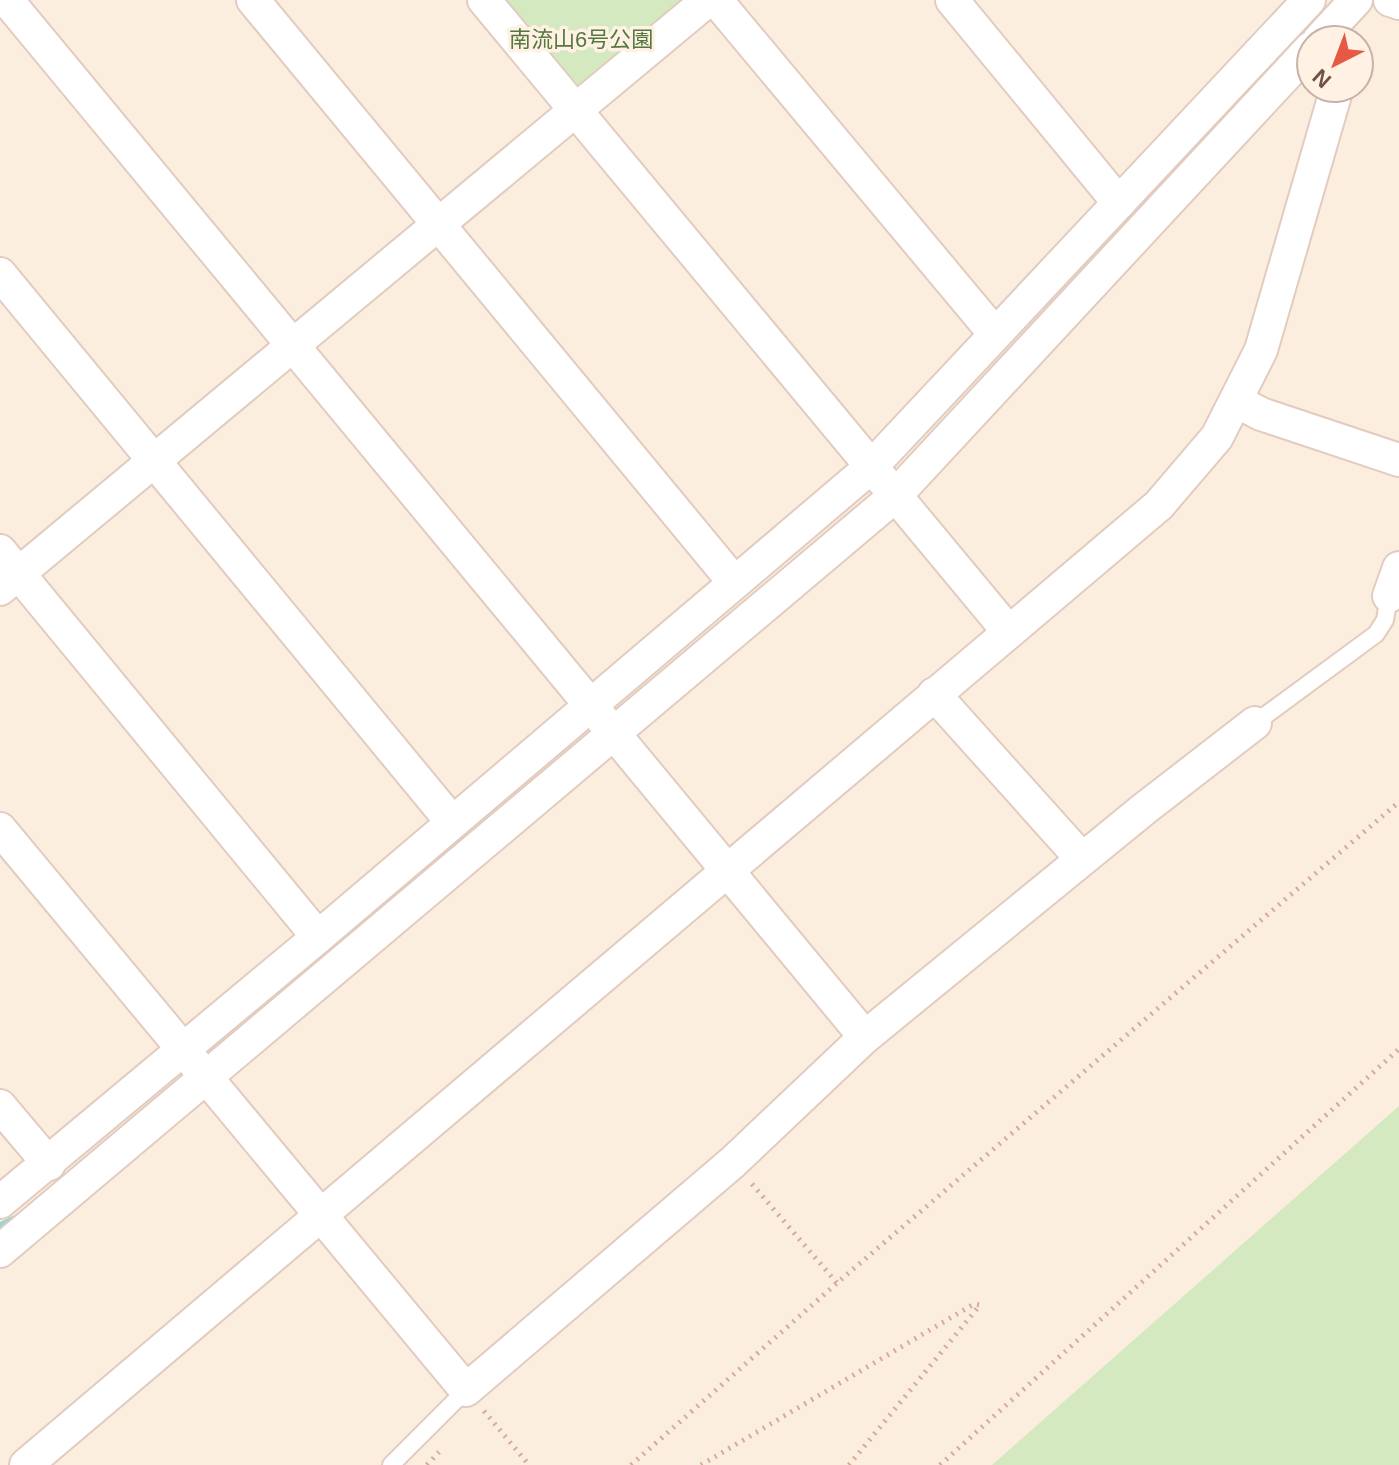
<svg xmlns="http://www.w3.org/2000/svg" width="1399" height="1465" font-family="Helvetica,'Noto Sans JP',sans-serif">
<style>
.green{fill:#d4e9bf}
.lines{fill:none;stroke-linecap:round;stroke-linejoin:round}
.stream{stroke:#9bd3d6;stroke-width:9}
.service-casing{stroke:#e2cbbf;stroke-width:20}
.minor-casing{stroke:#e2cbbf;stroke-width:36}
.path{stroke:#d5ac9b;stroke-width:5;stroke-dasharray:2 6;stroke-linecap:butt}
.service{stroke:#fff;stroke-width:16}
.minor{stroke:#fff;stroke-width:32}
.labels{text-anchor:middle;stroke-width:7;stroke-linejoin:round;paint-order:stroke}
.park-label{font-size:22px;fill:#557840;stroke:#fff2e5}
</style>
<rect width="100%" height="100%" fill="#fceedf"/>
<g class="green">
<path d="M 501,0 L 685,0 L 575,94 Z"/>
<path d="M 1399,1106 L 1399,1465 L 992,1465 Z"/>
</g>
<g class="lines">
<path class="stream" d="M 0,1227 L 19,1218"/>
<g class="service-casing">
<g id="service">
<path d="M 1255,723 L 1376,634 L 1385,620 L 1389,596"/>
<path d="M 391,1465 L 466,1390"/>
</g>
</g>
<g class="minor-casing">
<g id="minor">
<path d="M 7,0 L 865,1037"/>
<path d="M 253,0 L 734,582"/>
<path d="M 484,0 L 1008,631"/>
<path d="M 716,0 L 995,334"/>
<path d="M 952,0 L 1119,203"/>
<path d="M 1390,0 L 1399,3"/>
<path d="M 1319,40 L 1356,0"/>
<path d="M 0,274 L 452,822"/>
<path d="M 1238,402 L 1261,414 L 1399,460"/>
<path d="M 0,551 L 318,937"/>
<path d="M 0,589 L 708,0"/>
<path d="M 1389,596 L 1399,568"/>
<path d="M 934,694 L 1082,859"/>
<path d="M 0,829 L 466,1390 L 733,1162 L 865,1037 L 1144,809 L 1255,723"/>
<path d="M 0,1106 L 49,1164"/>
<path d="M 0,1202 L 318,937 L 871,467 L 1309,0"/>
<path d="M 0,1251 L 895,496 L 1311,48"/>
<path d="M 26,1465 L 1159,505 L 1217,437 L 1261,350 L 1337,88"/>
</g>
</g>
<g class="path">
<path d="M 752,1184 L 837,1283"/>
<path d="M 484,1411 L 529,1465"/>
<path d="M 427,1465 L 439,1452"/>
<path d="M 631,1465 L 837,1283 L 1399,802"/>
<path d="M 701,1465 L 974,1304 L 980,1305 L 849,1465"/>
<path d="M 940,1465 L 1399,1049"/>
</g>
<use href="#service" class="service"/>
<use href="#minor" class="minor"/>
</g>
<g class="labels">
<g class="park-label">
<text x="581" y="47">南流山6号公園</text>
</g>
</g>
<g transform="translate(1335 64) rotate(222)"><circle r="38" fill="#fff2e5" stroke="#c7b2a6" stroke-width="2"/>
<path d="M0-6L14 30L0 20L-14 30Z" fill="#e65944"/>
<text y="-12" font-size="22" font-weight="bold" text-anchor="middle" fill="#725247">N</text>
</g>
</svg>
